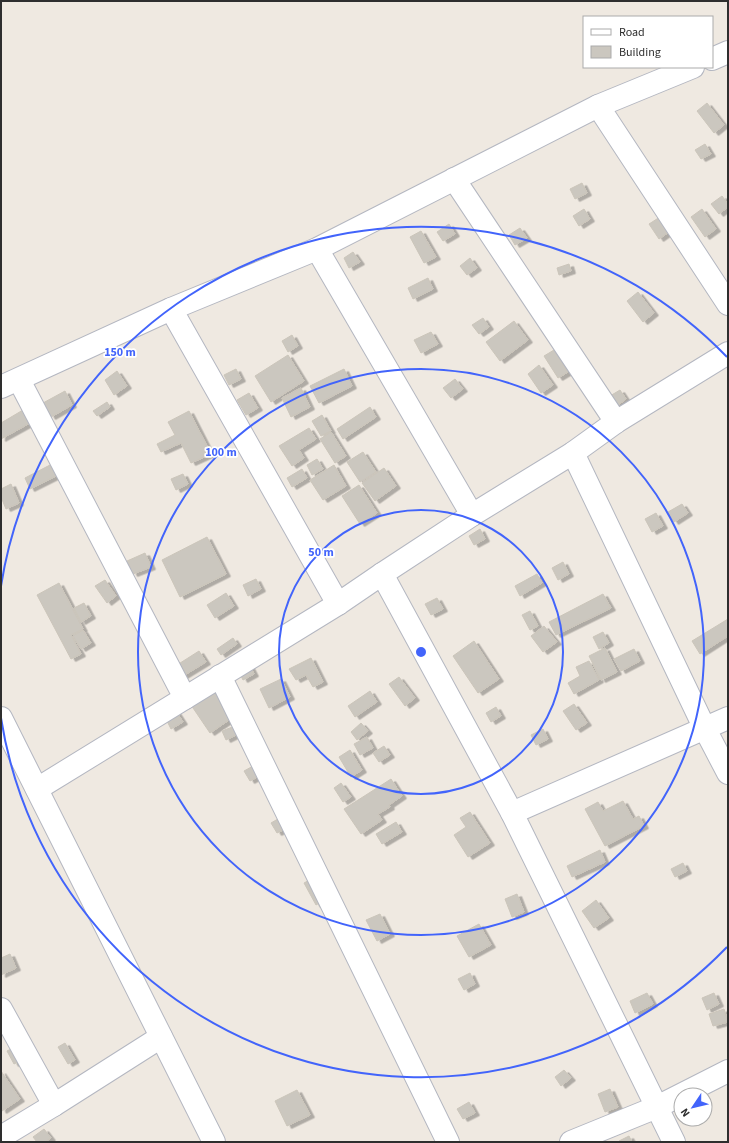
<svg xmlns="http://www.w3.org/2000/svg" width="729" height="1143" font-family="'Source Sans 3',sans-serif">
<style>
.building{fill:#cbc7bf;stroke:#cbc5ba;filter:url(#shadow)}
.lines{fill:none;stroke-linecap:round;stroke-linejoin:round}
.street-casing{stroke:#b4b7c1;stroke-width:24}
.secondary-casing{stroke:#b4b7c1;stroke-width:24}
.street{stroke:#fff;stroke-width:22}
.secondary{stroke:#fff;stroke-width:22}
.ring{fill:none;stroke:#4264fb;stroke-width:2}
.centre{fill:#4264fb;stroke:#fff;stroke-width:2}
.ring-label{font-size:12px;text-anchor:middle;font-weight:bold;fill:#4264fb;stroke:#fff;stroke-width:3.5;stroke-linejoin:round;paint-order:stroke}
</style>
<defs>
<filter id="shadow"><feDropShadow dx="4.5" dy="2.5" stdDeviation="0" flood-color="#0004"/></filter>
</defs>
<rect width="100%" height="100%" fill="#efe9e1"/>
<g class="building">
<path d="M 707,103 L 724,125 L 714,133 L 697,111 Z"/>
<path d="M 705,144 L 711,154 L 701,159 L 695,150 Z"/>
<path d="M 582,183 L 587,193 L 575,199 L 570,189 Z"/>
<path d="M 722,196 L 728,204 L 728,207 L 719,214 L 711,204 Z"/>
<path d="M 584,209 L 590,219 L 579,226 L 573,216 Z"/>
<path d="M 702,209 L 716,229 L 705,237 L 691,217 Z"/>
<path d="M 660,217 L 669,232 L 659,239 L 649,224 Z"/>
<path d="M 449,224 L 455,234 L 443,241 L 437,232 Z"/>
<path d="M 520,228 L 527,238 L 515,245 L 509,235 Z"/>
<path d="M 421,231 L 436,257 L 424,263 L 410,237 Z"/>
<path d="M 353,252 L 360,262 L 349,268 L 344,258 Z"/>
<path d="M 470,258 L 477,268 L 467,275 L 460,266 Z"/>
<path d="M 569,264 L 571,271 L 559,275 L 557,268 Z"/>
<path d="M 428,278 L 433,289 L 413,299 L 408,288 Z"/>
<path d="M 638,292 L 654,313 L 643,322 L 627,301 Z"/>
<path d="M 483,318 L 489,327 L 479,334 L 472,325 Z"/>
<path d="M 514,321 L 528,340 L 500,361 L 486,342 Z"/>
<path d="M 431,332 L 438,344 L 421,353 L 414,340 Z"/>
<path d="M 292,335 L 298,346 L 288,352 L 282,341 Z"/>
<path d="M 554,350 L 568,372 L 558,378 L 544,356 Z"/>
<path d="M 288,355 L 304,381 L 271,402 L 255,376 Z"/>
<path d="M 539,365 L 553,385 L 541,393 L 528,374 Z"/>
<path d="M 236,369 L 241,379 L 229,385 L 224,375 Z"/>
<path d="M 344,369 L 352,386 L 319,403 L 310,386 Z"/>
<path d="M 117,371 L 127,386 L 114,395 L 105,380 Z"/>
<path d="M 455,379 L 463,389 L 451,398 L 443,388 Z"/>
<path d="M 301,388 L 310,407 L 291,417 L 282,398 Z"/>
<path d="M 620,390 L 626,399 L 617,406 L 610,396 Z"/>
<path d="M 65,391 L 72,405 L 51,417 L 43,403 Z"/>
<path d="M 249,393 L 258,408 L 246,415 L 237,400 Z"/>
<path d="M 107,402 L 110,407 L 97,416 L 93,411 Z"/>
<path d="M 370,407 L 376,417 L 343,439 L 337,429 Z"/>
<path d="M 23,410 L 30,423 L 1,439 L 1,423 Z"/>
<path d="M 189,411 L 211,454 L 191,463 L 181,443 L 161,452 L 157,444 L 175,435 L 168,422 Z"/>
<path d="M 322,415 L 331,431 L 321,436 L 312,421 Z"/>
<path d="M 309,428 L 316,439 L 299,450 L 304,458 L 292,466 L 279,446 Z"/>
<path d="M 331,432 L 346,456 L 335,463 L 320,439 Z"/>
<path d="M 363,452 L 376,472 L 360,482 L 347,462 Z"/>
<path d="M 317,459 L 323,469 L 312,475 L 307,465 Z"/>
<path d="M 50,465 L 56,476 L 30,489 L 25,478 Z"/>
<path d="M 334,465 L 346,486 L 323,500 L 310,480 Z"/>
<path d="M 384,468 L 396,486 L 375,501 L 362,483 Z"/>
<path d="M 302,469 L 307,478 L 292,487 L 287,478 Z"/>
<path d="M 183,474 L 188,484 L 176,490 L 171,479 Z"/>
<path d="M 11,484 L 19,503 L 6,509 L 1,497 L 1,489 Z"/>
<path d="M 359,485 L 377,513 L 360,524 L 342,496 Z"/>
<path d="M 682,504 L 688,513 L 674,522 L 668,512 Z"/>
<path d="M 656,513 L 663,526 L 652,532 L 645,519 Z"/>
<path d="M 480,529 L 485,539 L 474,545 L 469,536 Z"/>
<path d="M 207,537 L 226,574 L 180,597 L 162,560 Z"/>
<path d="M 145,553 L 151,567 L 133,574 L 127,561 Z"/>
<path d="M 563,562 L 569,574 L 558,580 L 552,568 Z"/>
<path d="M 537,574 L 542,583 L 520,596 L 515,586 Z"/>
<path d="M 256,579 L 261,589 L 248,596 L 243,585 Z"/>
<path d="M 105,580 L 116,596 L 107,603 L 95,586 Z"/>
<path d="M 59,583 L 83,629 L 71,635 L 81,654 L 71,659 L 37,595 Z"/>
<path d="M 226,593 L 234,606 L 215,618 L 207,605 Z"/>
<path d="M 603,594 L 611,608 L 556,635 L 549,622 Z"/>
<path d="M 437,598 L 443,609 L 431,615 L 425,604 Z"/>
<path d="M 84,603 L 91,616 L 81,622 L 74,608 Z"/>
<path d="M 530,611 L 538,626 L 530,630 L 522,615 Z"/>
<path d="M 728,619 L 728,636 L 700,654 L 692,641 Z"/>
<path d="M 544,626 L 557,642 L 543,652 L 531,636 Z"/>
<path d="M 83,630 L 91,643 L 81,649 L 73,636 Z"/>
<path d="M 603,632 L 609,643 L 599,649 L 593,637 Z"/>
<path d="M 233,638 L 237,644 L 221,655 L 217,649 Z"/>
<path d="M 474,641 L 499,679 L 478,693 L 453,656 Z"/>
<path d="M 605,648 L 617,672 L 601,680 L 589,656 Z"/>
<path d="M 634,649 L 640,661 L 621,671 L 614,659 Z"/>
<path d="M 199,651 L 206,662 L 183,676 L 177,665 Z"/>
<path d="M 311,658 L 323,682 L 313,687 L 306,675 L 296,680 L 289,669 Z"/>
<path d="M 589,661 L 599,680 L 574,694 L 568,683 L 580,676 L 576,667 Z"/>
<path d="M 248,662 L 254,674 L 243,680 L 237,668 Z"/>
<path d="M 399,677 L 415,698 L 405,706 L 389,684 Z"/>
<path d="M 281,679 L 290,697 L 269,708 L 260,689 Z"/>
<path d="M 214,690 L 232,718 L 210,733 L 191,705 Z"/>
<path d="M 370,691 L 377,702 L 355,717 L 348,706 Z"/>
<path d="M 574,704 L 587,723 L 576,730 L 563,711 Z"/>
<path d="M 496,707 L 501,716 L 491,722 L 486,713 Z"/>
<path d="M 176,711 L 183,722 L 171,729 L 165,717 Z"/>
<path d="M 361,723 L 368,731 L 357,740 L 351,732 Z"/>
<path d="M 235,726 L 238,734 L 226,740 L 222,731 Z"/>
<path d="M 543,729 L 548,739 L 536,745 L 531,735 Z"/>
<path d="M 367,737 L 373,748 L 360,755 L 354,744 Z"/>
<path d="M 384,746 L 390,755 L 379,762 L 373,753 Z"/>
<path d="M 350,750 L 362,770 L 351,777 L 339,757 Z"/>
<path d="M 255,765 L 261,775 L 250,781 L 244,771 Z"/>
<path d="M 391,779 L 402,796 L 389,805 L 390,807 L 378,814 L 382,820 L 361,834 L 344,809 Z"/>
<path d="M 341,783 L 351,797 L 343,802 L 334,788 Z"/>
<path d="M 623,801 L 633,819 L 639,816 L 644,826 L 605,846 L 585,809 L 598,802 L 603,811 Z"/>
<path d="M 470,812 L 490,843 L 468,857 L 454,835 L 466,827 L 460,818 Z"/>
<path d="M 283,816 L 289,827 L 277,833 L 271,823 Z"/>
<path d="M 396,822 L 402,832 L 382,844 L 376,834 Z"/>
<path d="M 600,850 L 605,862 L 572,877 L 567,866 Z"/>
<path d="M 683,863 L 687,871 L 675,877 L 671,869 Z"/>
<path d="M 315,877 L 326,899 L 316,905 L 304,883 Z"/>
<path d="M 517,894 L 524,912 L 512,917 L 505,899 Z"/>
<path d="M 596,900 L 609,918 L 594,928 L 582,911 Z"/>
<path d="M 380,914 L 390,934 L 377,941 L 366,920 Z"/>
<path d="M 479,924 L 491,945 L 469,957 L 457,936 Z"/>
<path d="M 10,954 L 16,968 L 1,975 L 1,958 Z"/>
<path d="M 470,973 L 475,984 L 464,990 L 458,979 Z"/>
<path d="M 647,993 L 653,1004 L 635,1013 L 630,1001 Z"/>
<path d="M 714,993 L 719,1004 L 707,1010 L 702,998 Z"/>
<path d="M 724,1009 L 728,1022 L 713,1026 L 709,1014 Z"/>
<path d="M 65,1043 L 75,1060 L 68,1064 L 58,1047 Z"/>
<path d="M 17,1046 L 24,1059 L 14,1064 L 7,1051 Z"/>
<path d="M 564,1070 L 571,1078 L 561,1086 L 555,1077 Z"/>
<path d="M 1,1071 L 20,1099 L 2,1111 L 1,1109 Z"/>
<path d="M 610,1089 L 618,1107 L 605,1112 L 598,1094 Z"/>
<path d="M 297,1090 L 310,1115 L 287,1126 L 275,1101 Z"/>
<path d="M 469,1102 L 475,1113 L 463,1119 L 457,1109 Z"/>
<path d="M 44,1129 L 51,1138 L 45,1142 L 37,1142 L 33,1137 Z"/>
<path d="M 629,1136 L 632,1142 L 620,1142 L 619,1141 Z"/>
</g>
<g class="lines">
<g class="street-casing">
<g id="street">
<path d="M 712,59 L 728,52"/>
<path d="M 598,106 L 728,304"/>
<path d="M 454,179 L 616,422"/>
<path d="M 317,249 L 472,515"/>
<path d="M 171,309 L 338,604"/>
<path d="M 19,380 L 185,698"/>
<path d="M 1,387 L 171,309 L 317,249 L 598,106 L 693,67"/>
<path d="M 573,453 L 705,729 L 728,773"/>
<path d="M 382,574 L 512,813 L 674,1142"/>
<path d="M 220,676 L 448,1142"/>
<path d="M 37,789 L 338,604 L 382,574 L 472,515 L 573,453 L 616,422 L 728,353"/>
<path d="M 512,813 L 728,718"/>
<path d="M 1,1009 L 54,1105"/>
<path d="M 1,1137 L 54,1105 L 161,1037"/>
<path d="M 571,1142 L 657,1107 L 728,1071"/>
</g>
</g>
<g class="secondary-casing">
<path id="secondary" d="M 1,718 L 214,1142"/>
</g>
<use href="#street" class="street"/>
<use href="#secondary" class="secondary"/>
</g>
<g class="ring">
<circle cx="421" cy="652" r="142"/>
<circle cx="421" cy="652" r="283"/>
<path d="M727 947A425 425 0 0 1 1 718M1 586A425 425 0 0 1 727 357"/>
</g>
<circle cx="421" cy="652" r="6" class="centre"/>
<g class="ring-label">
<text x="120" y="356">150 m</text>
<text x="221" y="456">100 m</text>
<text x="321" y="556">50 m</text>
</g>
<rect width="729" height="1143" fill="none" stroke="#2e2e2e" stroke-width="4"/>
<rect x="583" y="16" width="130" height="52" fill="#ffffff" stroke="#ababab"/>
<rect x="591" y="29" width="20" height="6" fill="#ffffff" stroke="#ababab"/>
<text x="619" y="36" font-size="12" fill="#2e2e2e">Road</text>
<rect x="591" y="46" width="20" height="12" fill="#cbc7bf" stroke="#ababab"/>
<text x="619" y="56" font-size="12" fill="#2e2e2e">Building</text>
<g transform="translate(693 1107) rotate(235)"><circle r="19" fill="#ffffff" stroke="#ababab"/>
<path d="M0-3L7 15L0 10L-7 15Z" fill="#4264fb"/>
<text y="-6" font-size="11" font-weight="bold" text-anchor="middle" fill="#2e2e2e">N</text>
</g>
</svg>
